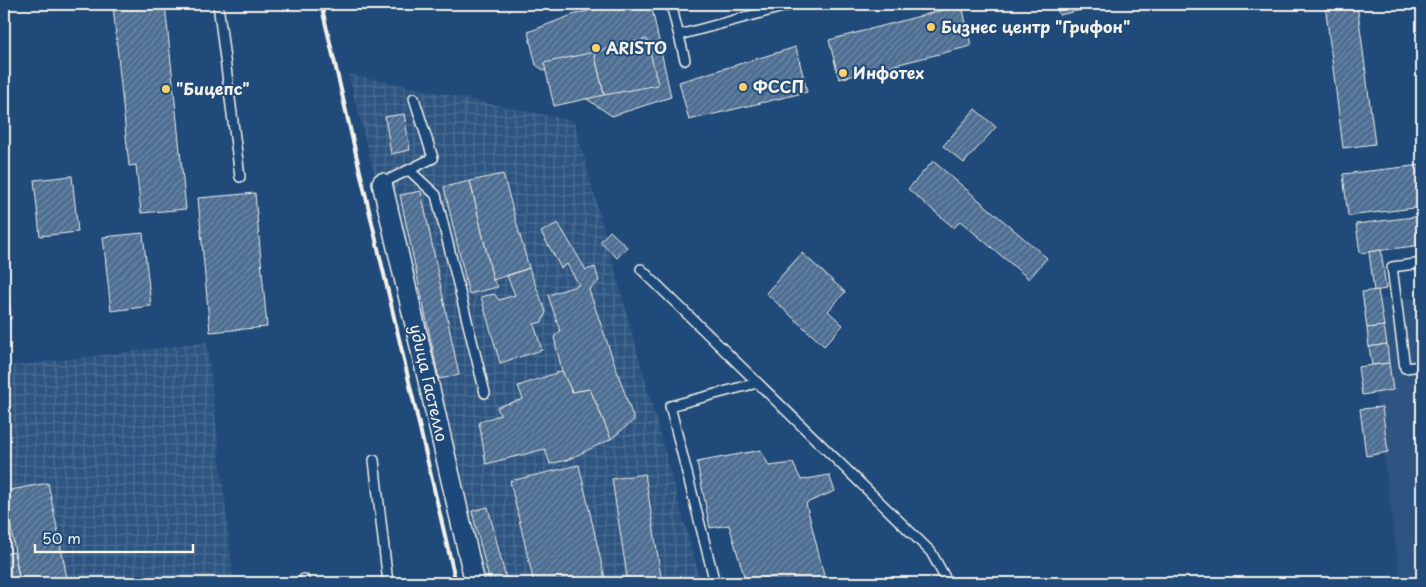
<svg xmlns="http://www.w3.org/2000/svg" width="1426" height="587" font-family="'Playpen Sans',sans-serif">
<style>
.built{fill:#2d5581}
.industrial{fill:url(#industrial-grid)}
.building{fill:url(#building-hatch);stroke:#f4f1e8}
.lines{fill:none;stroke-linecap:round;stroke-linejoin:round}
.service-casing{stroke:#f4f1e8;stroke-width:12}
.minor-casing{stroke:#f4f1e8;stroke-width:22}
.service{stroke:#1f4a7a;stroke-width:9}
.minor{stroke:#1f4a7a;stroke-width:19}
.rail{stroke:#f4f1e8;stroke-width:4}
.poi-dot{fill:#ffd166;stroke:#1f4a7a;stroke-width:2}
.labels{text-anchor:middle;stroke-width:4;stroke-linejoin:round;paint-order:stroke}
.poi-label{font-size:16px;font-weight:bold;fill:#f4f1e8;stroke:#1f4a7a;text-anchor:start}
.street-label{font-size:16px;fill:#f4f1e8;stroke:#1f4a7a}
</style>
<defs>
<pattern id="industrial-grid" width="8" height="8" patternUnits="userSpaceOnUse" patternTransform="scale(1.25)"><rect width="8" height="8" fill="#2d5581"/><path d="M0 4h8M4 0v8" fill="none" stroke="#4c6e93"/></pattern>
<pattern id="building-hatch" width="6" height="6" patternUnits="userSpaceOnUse" patternTransform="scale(1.25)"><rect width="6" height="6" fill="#4d6e92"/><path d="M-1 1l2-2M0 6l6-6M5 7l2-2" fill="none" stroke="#708aa6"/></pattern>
</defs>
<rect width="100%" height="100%" fill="#1f4a7a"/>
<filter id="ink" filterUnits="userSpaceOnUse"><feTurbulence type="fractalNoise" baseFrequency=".02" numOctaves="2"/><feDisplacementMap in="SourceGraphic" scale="10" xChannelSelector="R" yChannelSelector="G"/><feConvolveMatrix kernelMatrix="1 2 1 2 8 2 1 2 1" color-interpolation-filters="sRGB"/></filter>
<g filter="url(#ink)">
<path class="built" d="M 1422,298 L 1422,583 L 1401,583 L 1362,299 Z"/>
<g class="industrial">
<path d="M 348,74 L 574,121 L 701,583 L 483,583 Z"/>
<path d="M 207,342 L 234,583 L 4,583 L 4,367 Z"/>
</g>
<g class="building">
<path d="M 133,4 L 165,4 L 186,209 L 141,213 L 136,165 L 129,166 L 113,6 Z"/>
<path d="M 614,4 L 651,4 L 671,97 L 612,116 L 536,65 L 528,32 L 572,15 Z"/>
<path d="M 1056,4 L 1108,4 L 1059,15 Z"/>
<path d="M 1325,4 L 1357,4 L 1375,144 L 1343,148 Z"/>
<path d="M 962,5 L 971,46 L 839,79 L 829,40 Z"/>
<path d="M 647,39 L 658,85 L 604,95 L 594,52 Z"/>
<path d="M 796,47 L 807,92 L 689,120 L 679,82 Z"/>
<path d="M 594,52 L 604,95 L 554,106 L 544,63 Z"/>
<path d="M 975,109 L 996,127 L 964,163 L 943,146 Z"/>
<path d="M 404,114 L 410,150 L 391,154 L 385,117 Z"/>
<path d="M 933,161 L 1047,258 L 1029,279 L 960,221 L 954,228 L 908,189 Z"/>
<path d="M 1422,165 L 1422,207 L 1348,216 L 1343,174 Z"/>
<path d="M 503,174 L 529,268 L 493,280 L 470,181 Z"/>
<path d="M 72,176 L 78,232 L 40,236 L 34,180 Z"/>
<path d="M 470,181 L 493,280 L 498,287 L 469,294 L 444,187 Z"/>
<path d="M 421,191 L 459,375 L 439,379 L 400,195 Z"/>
<path d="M 255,193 L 267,327 L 210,332 L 198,198 Z"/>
<path d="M 1422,216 L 1422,245 L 1360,253 L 1356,224 Z"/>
<path d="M 558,223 L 586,270 L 595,267 L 599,281 L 589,290 L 634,420 L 611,439 L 590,389 L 572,392 L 562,371 L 554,337 L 560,331 L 548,295 L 579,285 L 567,264 L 561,268 L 541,232 Z"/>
<path d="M 610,231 L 627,247 L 617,258 L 600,242 Z"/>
<path d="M 143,233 L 151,306 L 111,311 L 103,237 Z"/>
<path d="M 1381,250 L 1386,289 L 1374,291 L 1369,252 Z"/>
<path d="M 4,251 L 11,319 L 4,320 Z"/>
<path d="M 802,253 L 845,292 L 828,311 L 843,325 L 824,346 L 766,293 Z"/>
<path d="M 529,268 L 546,312 L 542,322 L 534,324 L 542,350 L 500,363 L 481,297 L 494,294 L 499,300 L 515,295 L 507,276 Z"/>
<path d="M 1378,290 L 1384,326 L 1367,328 L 1362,292 Z"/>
<path d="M 1384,326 L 1387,344 L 1369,347 L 1367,328 Z"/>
<path d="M 1387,344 L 1389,363 L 1372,365 L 1369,347 Z"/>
<path d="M 1389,363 L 1393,390 L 1362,395 L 1358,367 Z"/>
<path d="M 562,371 L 572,392 L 590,389 L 611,439 L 567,460 L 550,464 L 545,449 L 486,464 L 479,422 L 500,415 L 497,407 L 523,399 L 518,386 Z"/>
<path d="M 1382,407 L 1388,452 L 1366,456 L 1360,409 Z"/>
<path d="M 761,450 L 769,466 L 793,463 L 801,480 L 829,475 L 835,491 L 806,503 L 826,583 L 746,583 L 729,525 L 710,528 L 697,462 Z"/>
<path d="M 579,465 L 606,583 L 534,583 L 510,481 Z"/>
<path d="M 645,474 L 662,583 L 628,583 L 612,479 Z"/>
<path d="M 48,483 L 68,583 L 20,583 L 5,491 Z"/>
<path d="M 488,507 L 507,583 L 490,583 L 472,511 Z"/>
<path d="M 14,552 L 20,583 L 4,583 L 4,554 Z"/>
</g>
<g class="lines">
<g class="service-casing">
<g id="service">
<path d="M 218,4 L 240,177"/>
<path d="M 671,4 L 685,60"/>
<path d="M 679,35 L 794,4"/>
<path d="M 409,170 L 436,195 L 485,393"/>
<path d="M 382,183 L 433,158 L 414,98"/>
<path d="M 1422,263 L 1392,267 L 1405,368 L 1422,366"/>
<path d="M 641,269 L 931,552 L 948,583"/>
<path d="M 374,460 L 388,583"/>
<path d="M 304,579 L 304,583"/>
<path d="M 715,583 L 670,406 L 757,383"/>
</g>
</g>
<g class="minor-casing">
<path id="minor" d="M 382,183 L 475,583"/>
</g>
<use href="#service" class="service"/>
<use href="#minor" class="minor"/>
<path class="rail" d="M 321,4 L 456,583"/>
</g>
</g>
<g class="poi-dot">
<circle cx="931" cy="27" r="5"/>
<circle cx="596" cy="48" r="5"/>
<circle cx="843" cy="73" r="5"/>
<circle cx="743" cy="87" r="5"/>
<circle cx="166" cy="89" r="5"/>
</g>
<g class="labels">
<g class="poi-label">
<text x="941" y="33">Бизнес центр "Грифон"</text>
<text x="606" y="54">ARISTO</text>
<text x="853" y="79">Инфотех</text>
<text x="753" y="93">ФССП</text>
<text x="176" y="95">"Бицепс"</text>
</g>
<g class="street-label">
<text transform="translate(429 383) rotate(77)" y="6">удица Гастелло</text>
</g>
</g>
<rect width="1426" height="587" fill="none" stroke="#1f4a7a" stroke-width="20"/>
<rect x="10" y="10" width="1406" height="567" fill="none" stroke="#f4f1e8" stroke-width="2" filter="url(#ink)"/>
<path d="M35 544v8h158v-8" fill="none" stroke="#f4f1e8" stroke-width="2.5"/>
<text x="42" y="544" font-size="15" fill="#f4f1e8" stroke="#1f4a7a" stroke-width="4" paint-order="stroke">50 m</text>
</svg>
